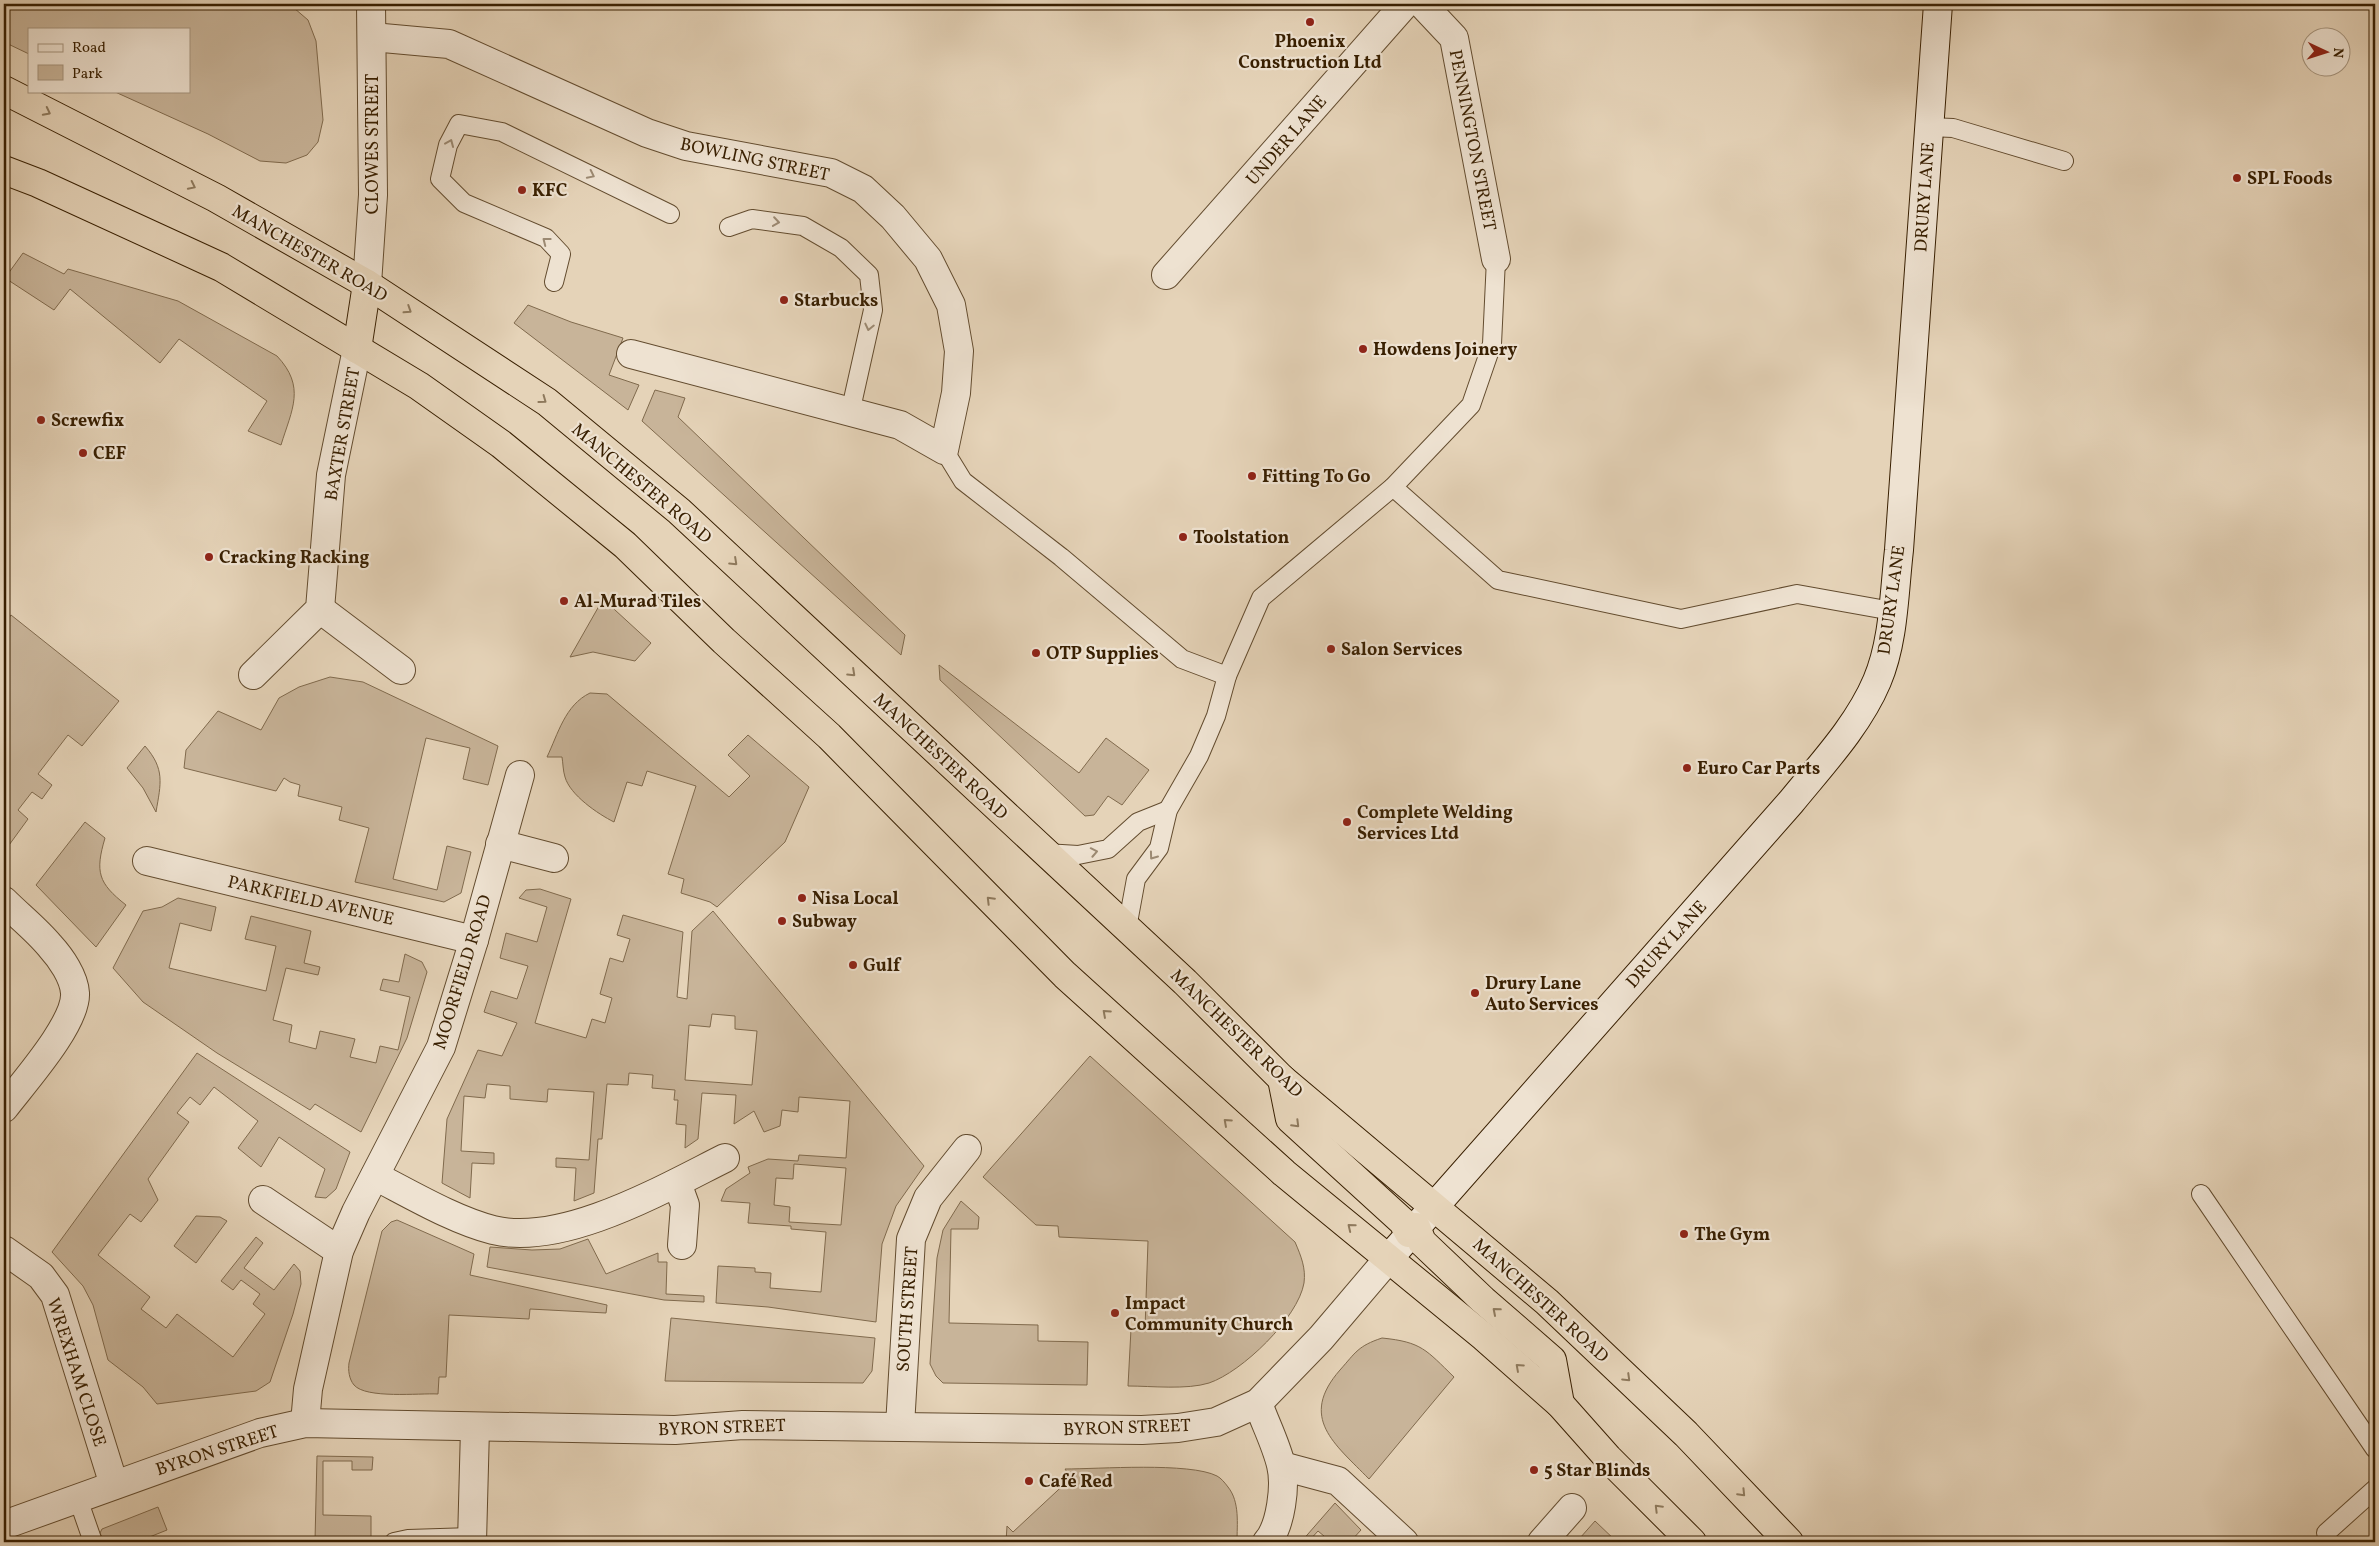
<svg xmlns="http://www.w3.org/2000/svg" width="2379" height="1546" font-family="Vollkorn,serif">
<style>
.green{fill:#c8b499;stroke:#806a4d;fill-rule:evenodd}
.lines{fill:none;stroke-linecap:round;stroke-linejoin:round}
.service-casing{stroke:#634c2f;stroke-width:20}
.minor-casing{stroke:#634c2f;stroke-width:30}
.secondary-casing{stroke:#381f01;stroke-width:30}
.trunk-casing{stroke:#381f01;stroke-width:30}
.service{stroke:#eee2d1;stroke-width:18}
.minor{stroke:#eee2d1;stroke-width:28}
.secondary{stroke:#eee2d1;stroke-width:28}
.trunk{stroke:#e5d3b8;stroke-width:28}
.oneway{stroke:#8e795c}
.oneway2{stroke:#9c8a73}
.poi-dot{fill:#8f2418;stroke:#eee2d1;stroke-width:2}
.labels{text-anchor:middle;stroke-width:4.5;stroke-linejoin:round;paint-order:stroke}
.poi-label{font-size:18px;font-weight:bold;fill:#381f01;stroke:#eee2d1;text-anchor:start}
.street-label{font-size:18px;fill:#381f01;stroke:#eee2d1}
</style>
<rect width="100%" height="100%" fill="#e5d3b8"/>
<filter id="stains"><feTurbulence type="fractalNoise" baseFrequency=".004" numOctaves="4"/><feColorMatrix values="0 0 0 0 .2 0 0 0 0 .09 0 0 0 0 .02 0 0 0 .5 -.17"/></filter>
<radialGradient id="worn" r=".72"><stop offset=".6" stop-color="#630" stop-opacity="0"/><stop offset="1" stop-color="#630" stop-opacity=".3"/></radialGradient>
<g class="green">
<path d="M 4,4 L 285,4 L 294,8 L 308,20 L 316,41 L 323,120 L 318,142 L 307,155 L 286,163 L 260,161 L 208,134 L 113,91 L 189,91 L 189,29 L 29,29 L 29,54 L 4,42 Z"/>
<path d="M 23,253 L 64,274 L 68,269 L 178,301 L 277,356 C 306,387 292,409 281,445 L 248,431 L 267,401 L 179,339 L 160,363 L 70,289 L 54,310 L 5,278 Z"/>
<path d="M 528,305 L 571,322 L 623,338 L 609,375 L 639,385 L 628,410 L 514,323 Z"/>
<path d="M 655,390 L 685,398 L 678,417 L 905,635 L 901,655 L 642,421 Z"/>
<path d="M 603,599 L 651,643 L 635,661 L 593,652 L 570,657 Z"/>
<path d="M 11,615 L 119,701 L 82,746 L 68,735 L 38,774 L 52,785 L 42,799 L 32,792 L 18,810 L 28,819 L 4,852 L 4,625 Z"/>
<path d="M 939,665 L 1079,773 L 1106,738 L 1149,770 L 1122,805 L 1108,796 L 1094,815 L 1085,816 L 940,680 Z"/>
<path d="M 330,677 L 363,682 L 498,746 L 488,785 L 463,779 L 470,748 L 426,738 L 393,879 L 437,890 L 447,846 L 471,852 L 461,893 L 444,902 L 355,882 L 369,828 L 339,820 L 342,807 L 298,796 L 300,785 L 290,782 L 284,778 L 276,791 L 184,768 L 186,750 L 218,711 L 261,730 L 279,698 L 299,687 Z"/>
<path d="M 590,693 L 607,694 L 729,797 L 750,776 L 728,755 L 748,735 L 809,787 L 785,842 L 717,907 L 710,902 L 681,893 L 684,879 L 668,874 L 696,786 L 647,771 L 642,786 L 627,782 L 614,822 C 598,814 570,795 565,777 C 563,771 563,763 562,757 L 547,757 C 558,734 565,705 590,693 Z"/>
<path d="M 145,746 C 165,769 161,783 156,812 L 143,788 L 127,768 Z"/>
<path d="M 85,822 L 105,838 C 95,872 98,883 126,905 L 96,947 L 36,885 Z"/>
<path d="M 540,889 L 571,899 L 535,1023 L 586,1038 L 592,1019 L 605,1023 L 612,998 L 600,994 L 610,958 L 623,962 L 630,939 L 617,935 L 623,915 L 683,932 L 677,997 L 687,999 L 692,931 L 713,911 L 924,1166 L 896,1206 L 882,1244 L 876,1322 L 768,1307 L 716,1303 L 718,1266 L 755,1268 L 755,1272 L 771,1273 L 770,1288 L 821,1292 L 826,1232 L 791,1229 L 791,1226 L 748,1223 L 750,1203 L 721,1201 L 726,1189 L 750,1173 L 748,1167 L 768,1159 L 798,1161 L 799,1155 L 846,1158 L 850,1101 L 799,1097 L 798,1112 L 782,1110 L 780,1126 L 764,1132 L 754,1111 L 734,1124 L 736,1095 L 702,1093 L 698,1139 L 685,1148 L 686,1125 L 676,1124 L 678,1100 L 674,1100 L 675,1090 L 652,1088 L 653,1075 L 629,1073 L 628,1085 L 607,1084 L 602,1139 L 598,1139 L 594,1193 L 574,1201 L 576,1168 L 556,1167 L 556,1158 L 589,1160 L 594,1092 L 548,1089 L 547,1102 L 510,1099 L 510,1086 L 487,1084 L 485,1098 L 464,1096 L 461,1151 L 494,1153 L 494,1164 L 472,1163 L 470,1198 L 442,1183 L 447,1119 L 478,1050 L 502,1056 L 517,1023 L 484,1012 L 491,991 L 517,999 L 528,966 L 500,958 L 506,933 L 537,942 L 547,907 L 519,898 L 526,890 ZM 712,1014 L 735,1016 L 735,1029 L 757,1031 L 752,1085 L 685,1080 L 689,1025 L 710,1027 ZM 794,1164 L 846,1168 L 841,1225 L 789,1222 L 790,1207 L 774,1205 L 776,1178 L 793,1179 Z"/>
<path d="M 178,898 L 216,907 L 211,931 L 180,923 L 169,968 L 266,991 L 276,946 L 245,939 L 251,916 L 311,931 L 304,963 L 320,967 L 318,975 L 286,968 L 273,1020 L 292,1025 L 289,1042 L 316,1049 L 320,1031 L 355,1039 L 350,1057 L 376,1063 L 380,1046 L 398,1050 L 410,997 L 380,990 L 383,979 L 399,982 L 405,954 L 422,962 L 427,972 L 407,1038 L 361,1132 L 315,1104 L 310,1110 L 217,1053 L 143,1002 L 113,968 L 143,911 L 162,907 Z"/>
<path d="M 197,1053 L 350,1152 L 336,1189 L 326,1198 L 315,1197 L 325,1169 L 279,1137 L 261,1167 L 238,1148 L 258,1121 L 214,1087 L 200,1105 L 190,1097 L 177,1113 L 189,1122 L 148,1179 L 158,1200 L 141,1222 L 130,1214 L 98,1255 L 150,1297 L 141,1309 L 166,1328 L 177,1314 L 233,1357 L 265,1314 L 253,1304 L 260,1294 L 241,1280 L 233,1290 L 221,1281 L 256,1237 L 263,1243 L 244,1268 L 274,1290 L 294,1264 L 300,1271 L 301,1284 L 293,1314 L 270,1382 L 256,1391 L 157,1404 L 143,1387 L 108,1360 L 93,1305 L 83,1286 L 52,1252 Z"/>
<path d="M 1090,1056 L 1295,1242 C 1301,1256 1306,1268 1304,1283 C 1298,1318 1242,1372 1209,1383 C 1187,1390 1151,1386 1128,1386 L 1131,1329 L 1145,1329 L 1148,1241 L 1059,1237 L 1058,1226 L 1036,1225 L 983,1177 Z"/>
<path d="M 961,1201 L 979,1217 L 978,1229 L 951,1229 L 949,1323 L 1038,1325 L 1038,1341 L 1088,1342 L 1087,1385 L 943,1383 L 936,1376 L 930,1364 L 937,1258 L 943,1230 Z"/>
<path d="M 196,1216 L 220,1217 L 227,1221 L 196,1263 L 174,1246 Z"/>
<path d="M 397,1220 L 474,1254 L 470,1275 L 607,1305 L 606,1313 L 530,1309 L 529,1319 L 449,1315 L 446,1377 L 439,1377 L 438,1394 C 419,1393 366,1399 354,1385 C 349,1379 348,1370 349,1363 L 382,1231 L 391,1222 Z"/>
<path d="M 588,1239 L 606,1274 L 658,1253 L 658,1262 L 667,1262 L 666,1294 L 704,1296 L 704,1302 L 664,1300 L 487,1267 L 490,1247 L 532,1250 L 560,1249 Z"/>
<path d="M 671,1318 L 875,1338 L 872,1371 L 863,1383 L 665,1381 Z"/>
<path d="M 1382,1338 C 1422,1342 1426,1350 1454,1377 L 1369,1479 C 1335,1444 1298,1418 1340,1370 C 1356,1352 1358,1346 1382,1338 Z"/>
<path d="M 317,1456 L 373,1457 L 372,1470 L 352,1470 L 352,1461 L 323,1461 L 323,1515 L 371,1516 L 371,1537 L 355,1542 L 315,1541 Z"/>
<path d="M 1065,1469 C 1098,1469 1190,1462 1217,1476 C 1221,1478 1225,1483 1228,1487 C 1240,1502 1237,1524 1237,1542 L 1006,1542 L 1007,1526 L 1013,1532 L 1071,1478 Z"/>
<path d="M 1335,1503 L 1361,1530 L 1350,1542 L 1331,1542 L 1318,1531 L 1308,1542 L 1301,1542 Z"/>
<path d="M 158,1507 L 167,1530 L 137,1542 L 104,1542 L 100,1533 L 102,1529 Z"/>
<path d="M 1595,1521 L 1617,1542 L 1585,1542 L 1580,1538 Z"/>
</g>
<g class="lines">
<g class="service-casing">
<g id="service">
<path d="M 1929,127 L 1953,128 L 2064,161"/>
<path d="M 729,227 L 752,219 L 803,226 L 841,248 L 869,275 L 873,310 L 850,413"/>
<path d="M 554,282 L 561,254 L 546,238 L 464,203 L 440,179 L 448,145 L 459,124 L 502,132 L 670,214"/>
<path d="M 944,450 L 963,481 L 1061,557 L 1182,659 L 1227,676"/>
<path d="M 1393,487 L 1498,580 L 1681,619 L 1797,594 L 1892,611"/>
<path d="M 1045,853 L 1078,855 L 1108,849 L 1138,822 L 1168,810"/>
<path d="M 1127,928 L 1136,879 L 1159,848 L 1168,810 L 1199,756 L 1216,716 L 1227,676 L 1261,598 L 1393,487 L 1471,405 L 1492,344 L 1496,259"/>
<path d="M 2201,1194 L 2375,1449"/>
<path d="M 78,1499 L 93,1542"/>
<path d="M 2326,1533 L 2375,1489"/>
<path d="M 394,1542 L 408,1539 L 472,1537"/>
</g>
</g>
<g class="minor-casing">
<g id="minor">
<path d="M 1422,4 L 1454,38 L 1496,259"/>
<path d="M 372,37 L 449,44 L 647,133 L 686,146 L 831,173 L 863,189 L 893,217 L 928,259 L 951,305 L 959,351 L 956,393 L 944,450 L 900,425 L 631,354"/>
<path d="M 1166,275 L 1405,4"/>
<path d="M 367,284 L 373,195 L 371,4"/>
<path d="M 320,609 L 401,670"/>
<path d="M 253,675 L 320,609 L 331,475 L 357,349"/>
<path d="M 500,844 L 554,858"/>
<path d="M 147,861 L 474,940"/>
<path d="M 4,901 C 19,916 37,930 50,946 C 61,958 74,977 75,993 C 77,1023 23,1083 4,1108"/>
<path d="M 375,1176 C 412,1195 454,1220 493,1230 C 563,1247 663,1189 725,1158"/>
<path d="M 677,1183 L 685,1205 L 682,1245"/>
<path d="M 263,1200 L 339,1251"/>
<path d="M 4,1250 L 41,1276 L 55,1295 L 114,1485"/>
<path d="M 1258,1403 C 1265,1423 1276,1444 1281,1465 C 1286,1485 1281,1526 1267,1542"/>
<path d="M 305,1423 L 308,1389 L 339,1251 L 356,1212 L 441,1047 L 474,940 L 520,775"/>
<path d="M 900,1426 L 911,1239 L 928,1198 L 967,1149"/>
<path d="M 1282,1466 L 1338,1481 L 1404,1542"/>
<path d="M 4,1525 L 260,1433 L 305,1423 L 675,1430 L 743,1425 L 1142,1430 L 1178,1428 L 1216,1422 L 1258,1403 L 1321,1338 L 1389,1258"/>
<path d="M 472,1542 L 475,1428"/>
<path d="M 1542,1542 L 1572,1508"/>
</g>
</g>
<g class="secondary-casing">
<path id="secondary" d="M 1389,1258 L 1791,802 C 1821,765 1858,726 1877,681 C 1894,641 1894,593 1899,550 L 1938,4"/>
</g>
<g class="trunk-casing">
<g id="trunk">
<path d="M 4,90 L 216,198 L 367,284 L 547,402 L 679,511 L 1185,982 L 1282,1079 L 1547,1302 L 1686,1434 L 1789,1542"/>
<path d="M 4,170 L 38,183 L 221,267 L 419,386 L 501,444 L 625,545 L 724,641 L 829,736 L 1065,975 L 1284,1173 L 1484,1337 L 1560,1404 L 1608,1458 L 1692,1542"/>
<path d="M 357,349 L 367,284"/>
<path d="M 1282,1079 L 1290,1119 L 1403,1222 L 1409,1233"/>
<path d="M 1416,1227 L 1422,1242 L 1483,1300 L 1552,1360 L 1560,1404"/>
</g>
</g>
<use href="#service" class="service"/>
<use href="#minor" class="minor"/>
<use href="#secondary" class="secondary"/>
<use href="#trunk" class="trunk"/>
</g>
<defs><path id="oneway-chevron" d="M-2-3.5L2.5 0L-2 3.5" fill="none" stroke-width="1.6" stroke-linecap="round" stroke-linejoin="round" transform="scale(1.25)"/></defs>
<g class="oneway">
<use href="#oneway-chevron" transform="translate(47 112) rotate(27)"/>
<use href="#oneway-chevron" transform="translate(192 186) rotate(26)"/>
<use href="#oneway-chevron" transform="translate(408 310) rotate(33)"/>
<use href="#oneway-chevron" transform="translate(543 400) rotate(36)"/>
<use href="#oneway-chevron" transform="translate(734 562) rotate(43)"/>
<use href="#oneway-chevron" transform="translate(852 673) rotate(43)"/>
<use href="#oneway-chevron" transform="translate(990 900) rotate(-135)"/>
<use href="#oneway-chevron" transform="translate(1106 1013) rotate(-138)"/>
<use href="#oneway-chevron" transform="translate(1227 1122) rotate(-138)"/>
<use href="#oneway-chevron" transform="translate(1296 1124) rotate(45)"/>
<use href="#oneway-chevron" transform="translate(1351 1227) rotate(-141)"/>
<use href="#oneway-chevron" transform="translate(1496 1311) rotate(-139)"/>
<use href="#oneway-chevron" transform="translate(1519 1367) rotate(-138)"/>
<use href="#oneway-chevron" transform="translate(1627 1378) rotate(44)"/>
<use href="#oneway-chevron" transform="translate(1742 1493) rotate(46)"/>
<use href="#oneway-chevron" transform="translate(1658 1508) rotate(-135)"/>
</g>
<g class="oneway2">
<use href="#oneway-chevron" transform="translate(450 143) rotate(-67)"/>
<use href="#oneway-chevron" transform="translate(591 175) rotate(26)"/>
<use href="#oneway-chevron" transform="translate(776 222) rotate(8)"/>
<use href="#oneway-chevron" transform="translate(546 241) rotate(-142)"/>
<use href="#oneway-chevron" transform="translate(869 327) rotate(103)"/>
<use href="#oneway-chevron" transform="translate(1094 852) rotate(-11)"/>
<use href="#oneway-chevron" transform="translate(1153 856) rotate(126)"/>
</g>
<g class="poi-dot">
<circle cx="1310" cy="22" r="5"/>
<circle cx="2237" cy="178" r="5"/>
<circle cx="522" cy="190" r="5"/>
<circle cx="784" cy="300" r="5"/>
<circle cx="1363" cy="349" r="5"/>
<circle cx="41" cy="420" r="5"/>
<circle cx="83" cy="453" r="5"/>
<circle cx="1252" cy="476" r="5"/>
<circle cx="1183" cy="537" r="5"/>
<circle cx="209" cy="557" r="5"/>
<circle cx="564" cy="601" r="5"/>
<circle cx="1331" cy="649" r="5"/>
<circle cx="1036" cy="653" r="5"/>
<circle cx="1687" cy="768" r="5"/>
<circle cx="1347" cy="822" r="5"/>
<circle cx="802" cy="898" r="5"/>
<circle cx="782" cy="921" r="5"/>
<circle cx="853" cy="965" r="5"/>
<circle cx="1475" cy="993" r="5"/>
<circle cx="1684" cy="1234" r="5"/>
<circle cx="1115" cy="1313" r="5"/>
<circle cx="1534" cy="1470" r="5"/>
<circle cx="1029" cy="1481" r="5"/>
</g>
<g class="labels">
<g class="poi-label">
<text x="1310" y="47" text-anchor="middle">Phoenix<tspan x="1310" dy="21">Construction Ltd</tspan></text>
<text x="2247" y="184">SPL Foods</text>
<text x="532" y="196">KFC</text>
<text x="794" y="306">Starbucks</text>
<text x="1373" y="355">Howdens Joinery</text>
<text x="51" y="426">Screwfix</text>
<text x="93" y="459">CEF</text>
<text x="1262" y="482">Fitting To Go</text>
<text x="1193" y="543">Toolstation</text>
<text x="219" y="563">Cracking Racking</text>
<text x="574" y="607">Al-Murad Tiles</text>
<text x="1341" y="655">Salon Services</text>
<text x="1046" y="659">OTP Supplies</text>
<text x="1697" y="774">Euro Car Parts</text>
<text x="1357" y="818">Complete Welding<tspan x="1357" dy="21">Services Ltd</tspan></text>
<text x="812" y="904">Nisa Local</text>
<text x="792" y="927">Subway</text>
<text x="863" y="971">Gulf</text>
<text x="1485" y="989">Drury Lane<tspan x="1485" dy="21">Auto Services</tspan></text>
<text x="1694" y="1240">The Gym</text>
<text x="1125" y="1309">Impact<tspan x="1125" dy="21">Community Church</tspan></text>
<text x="1544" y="1476">5 Star Blinds</text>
<text x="1039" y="1487">Café Red</text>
</g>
<g class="street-label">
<text transform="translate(1286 140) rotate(-49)" y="6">UNDER LANE</text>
<text transform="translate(1473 140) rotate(79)" y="6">PENNINGTON STREET</text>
<text transform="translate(372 144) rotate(-90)" y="6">CLOWES STREET</text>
<text transform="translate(755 159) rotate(12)" y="6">BOWLING STREET</text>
<text transform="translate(1924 197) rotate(-86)" y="6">DRURY LANE</text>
<text transform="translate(310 253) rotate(30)" y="6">MANCHESTER ROAD</text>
<text transform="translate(342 434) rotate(-80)" y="6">BAXTER STREET</text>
<text transform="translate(642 483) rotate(40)" y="6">MANCHESTER ROAD</text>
<text transform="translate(1891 600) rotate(-82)" y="6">DRURY LANE</text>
<text transform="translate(941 756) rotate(43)" y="6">MANCHESTER ROAD</text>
<text transform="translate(311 900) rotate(13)" y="6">PARKFIELD AVENUE</text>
<text transform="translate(1666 944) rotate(-48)" y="6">DRURY LANE</text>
<text transform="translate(462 972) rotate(-73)" y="6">MOORFIELD ROAD</text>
<text transform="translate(1237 1033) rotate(44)" y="6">MANCHESTER ROAD</text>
<text transform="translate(1541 1300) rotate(42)" y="6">MANCHESTER ROAD</text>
<text transform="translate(907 1309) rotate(-86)" y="6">SOUTH STREET</text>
<text transform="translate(77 1372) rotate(72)" y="6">WREXHAM CLOSE</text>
<text transform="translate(722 1427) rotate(-2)" y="6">BYRON STREET</text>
<text transform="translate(1127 1427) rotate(-2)" y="6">BYRON STREET</text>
<text transform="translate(217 1450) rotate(-18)" y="6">BYRON STREET</text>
</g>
</g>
<rect width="2379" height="1546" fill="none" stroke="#e5d3b8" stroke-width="20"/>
<rect x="5" y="5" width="2369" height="1536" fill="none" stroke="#381f01" stroke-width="2.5"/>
<rect x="10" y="10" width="2359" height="1526" fill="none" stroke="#381f01"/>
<rect x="28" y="28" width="162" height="65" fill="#eee2d1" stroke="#a5947e"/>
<rect x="38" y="44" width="25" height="8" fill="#eee2d1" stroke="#a5947e"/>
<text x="72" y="52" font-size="15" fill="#381f01">Road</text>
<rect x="38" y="65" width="25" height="15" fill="#c8b499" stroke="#a5947e"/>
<text x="72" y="78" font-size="15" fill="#381f01">Park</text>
<g transform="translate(2326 52) rotate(94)"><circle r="24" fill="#eee2d1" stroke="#a5947e"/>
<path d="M0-4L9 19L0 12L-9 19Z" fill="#8f2418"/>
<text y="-8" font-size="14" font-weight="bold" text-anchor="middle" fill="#381f01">N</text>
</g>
<rect width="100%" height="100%" filter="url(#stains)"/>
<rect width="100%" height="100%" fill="url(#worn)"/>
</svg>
